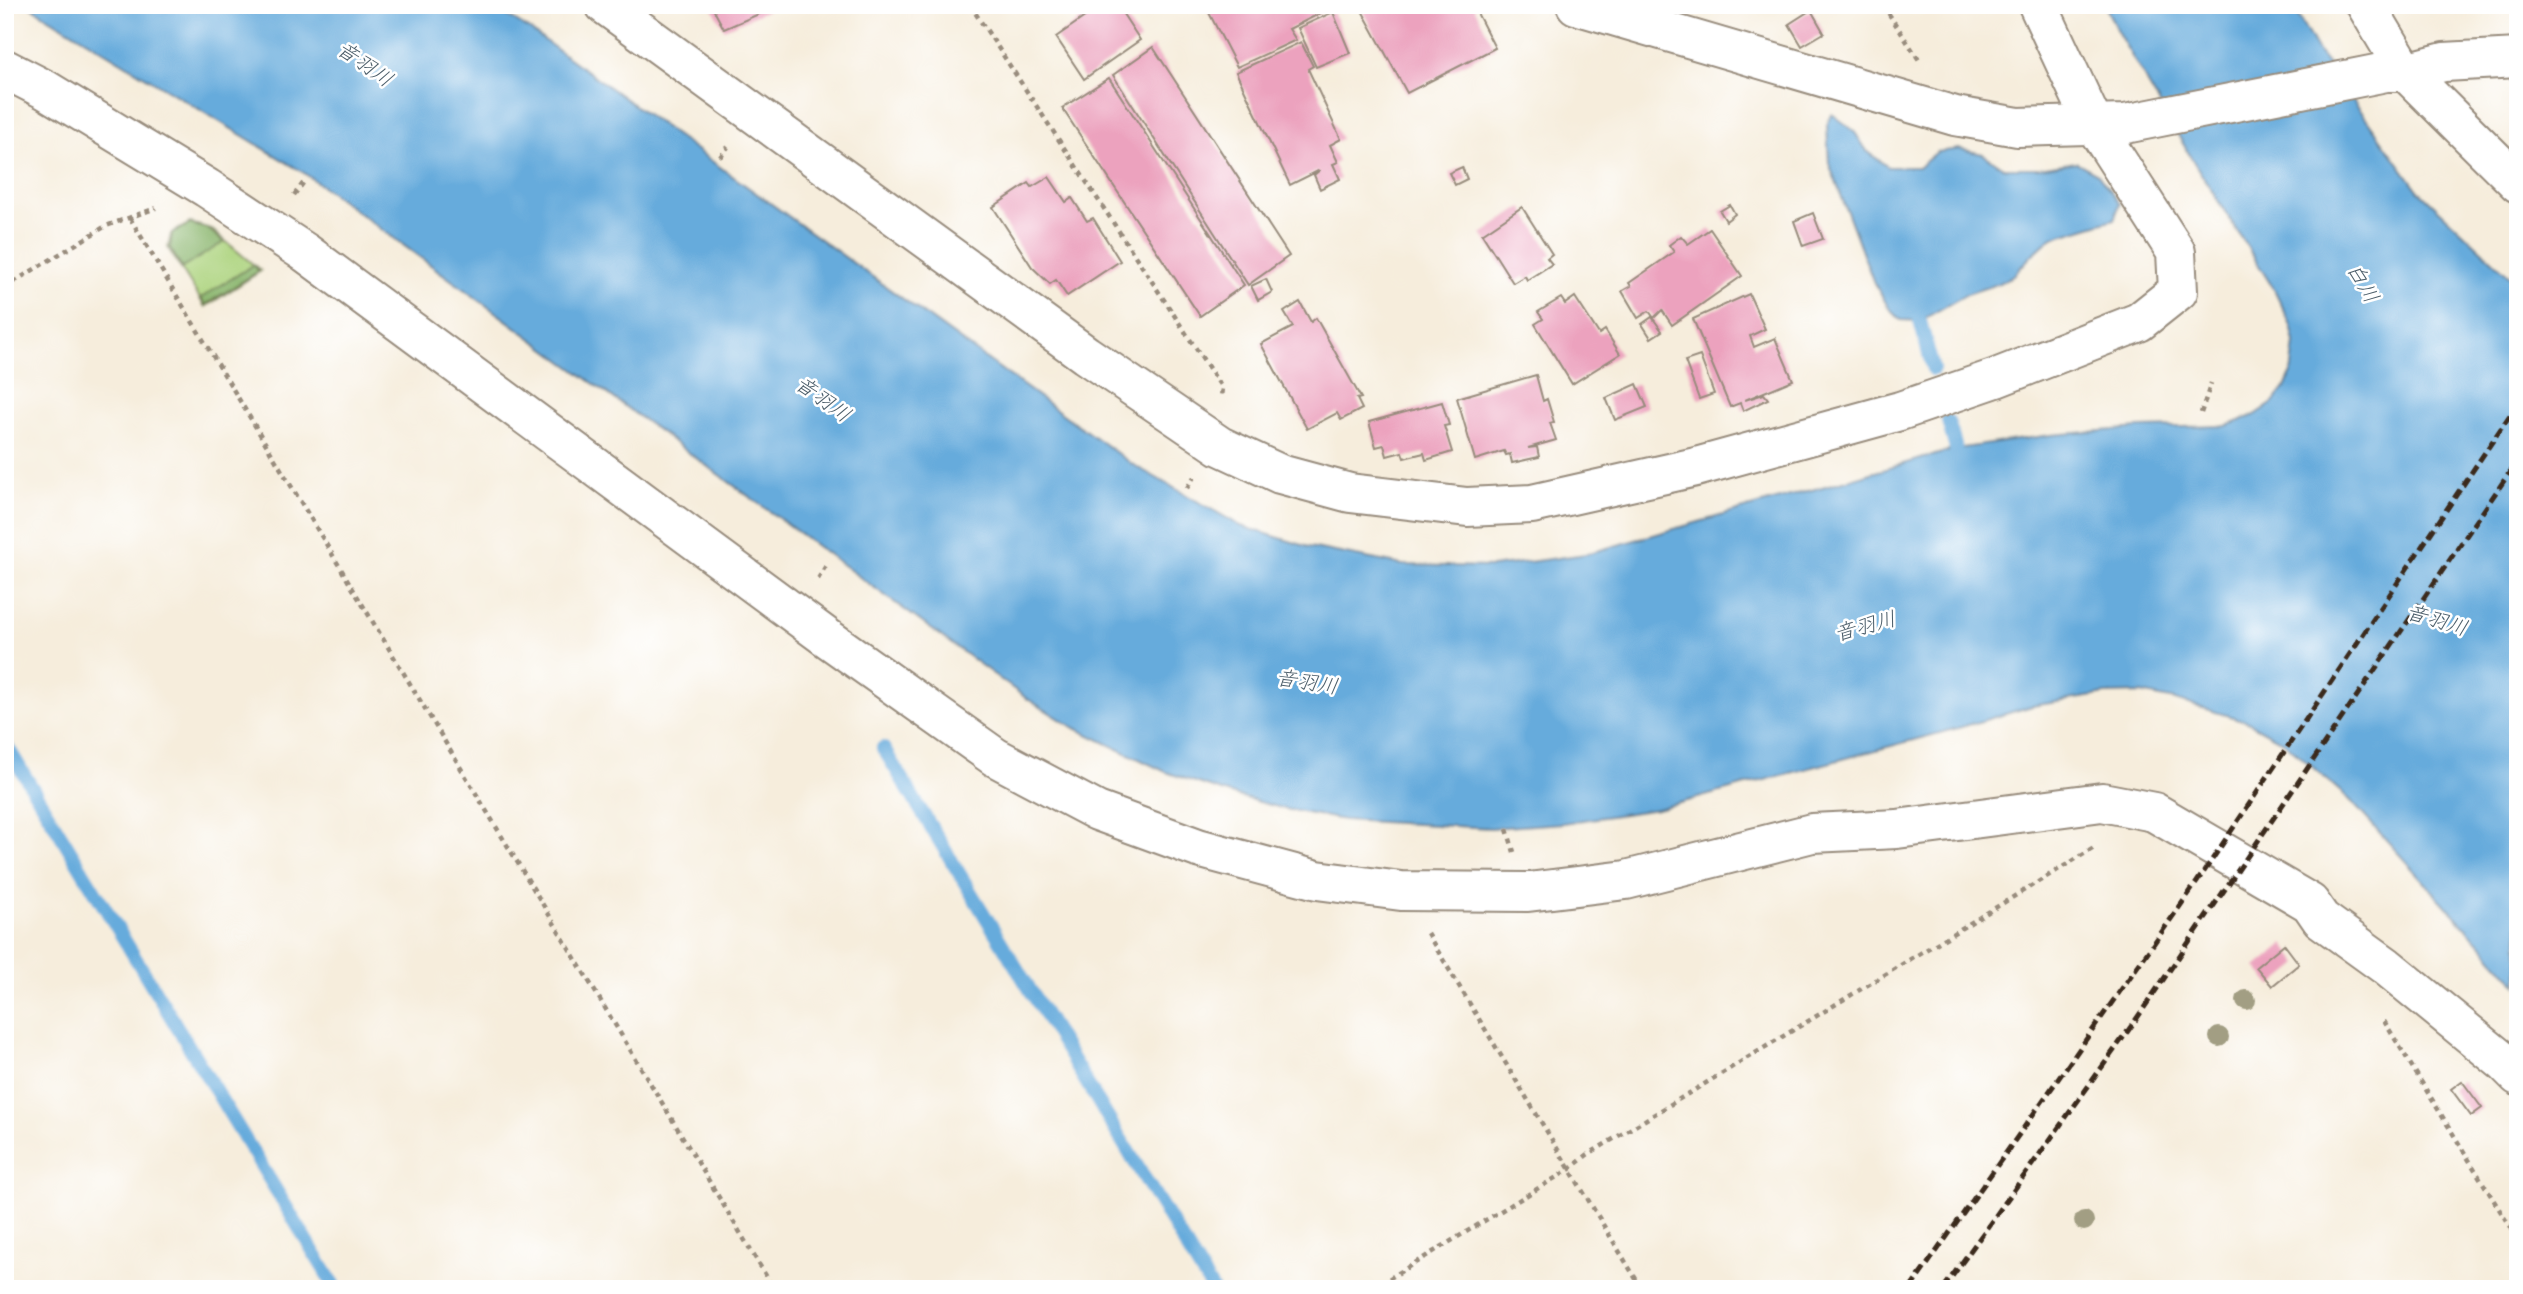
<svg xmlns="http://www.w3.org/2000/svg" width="2523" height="1294" font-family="Pangolin,'Klee One',sans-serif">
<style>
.green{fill:#acd37d;stroke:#747e4e;stroke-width:2}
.forest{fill:#89b56c;stroke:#627045;stroke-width:2}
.water{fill:#66abdc;stroke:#506a7d;stroke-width:2}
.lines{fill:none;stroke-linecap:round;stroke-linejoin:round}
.stream{stroke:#66abdc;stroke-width:14}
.building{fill:#eca2be}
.street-casing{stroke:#988c7d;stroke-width:42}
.path{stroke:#988c7d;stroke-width:4.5;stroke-dasharray:5 5;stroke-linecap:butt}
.street{stroke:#fff;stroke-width:38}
.rail{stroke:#3b2a1e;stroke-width:5;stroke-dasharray:10 5;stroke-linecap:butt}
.tree{fill:#a29e83}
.labels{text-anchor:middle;stroke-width:5;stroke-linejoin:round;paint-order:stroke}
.water-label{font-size:21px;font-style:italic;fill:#4c5e6a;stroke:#fff}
</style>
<rect width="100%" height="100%" fill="#fff"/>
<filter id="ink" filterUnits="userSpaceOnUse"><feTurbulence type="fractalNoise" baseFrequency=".0143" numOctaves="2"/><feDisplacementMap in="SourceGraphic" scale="14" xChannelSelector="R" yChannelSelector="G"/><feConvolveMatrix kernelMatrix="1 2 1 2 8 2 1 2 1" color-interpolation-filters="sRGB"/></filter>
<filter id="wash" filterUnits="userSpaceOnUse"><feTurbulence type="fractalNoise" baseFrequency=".00686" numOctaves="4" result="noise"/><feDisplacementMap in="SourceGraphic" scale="28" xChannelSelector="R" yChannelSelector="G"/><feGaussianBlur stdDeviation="1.57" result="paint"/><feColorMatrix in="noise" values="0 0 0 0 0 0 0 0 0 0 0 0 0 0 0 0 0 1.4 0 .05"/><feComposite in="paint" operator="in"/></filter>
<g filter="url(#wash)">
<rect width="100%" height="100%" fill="#f6eddc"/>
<path class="green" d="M 190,223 L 211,229 L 261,271 L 205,307 L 168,248 L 171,234 Z"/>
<g class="forest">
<path d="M 190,224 L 208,229 L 224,242 L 182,268 L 170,248 L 172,234 Z"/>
<path d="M 253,265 L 259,271 L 205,305 L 201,298 Z"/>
</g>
<g class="water">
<path d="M 28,5 L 490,5 L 530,30 L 1132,464 L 1241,526 L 1309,547 L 1403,565 L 1492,567 L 1586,554 L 1956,449 L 2051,435 L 2140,428 L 2226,426 L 2255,415 L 2273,403 L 2285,388 L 2291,374 L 2295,343 L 2291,325 L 2275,291 L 2195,164 L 2117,31 L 2105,5 L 2292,5 L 2317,50 L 2418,190 L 2518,284 L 2518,985 L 2350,800 L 2284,742 L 2246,721 L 2175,700 L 2141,693 L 2106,694 L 2032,706 L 1958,728 L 1657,809 L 1563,823 L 1491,828 L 1344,820 L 1285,809 L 1230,794 L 1166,772 L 1116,748 L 1073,727 L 1026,698 L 304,173 Z"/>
<path d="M 1832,114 L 1854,131 L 1867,151 L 1888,167 L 1919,167 L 1937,152 L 1960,149 L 1983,154 L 2004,168 L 2039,168 L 2076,162 L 2098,174 L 2120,204 L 2114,219 L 2051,238 L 2030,257 L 2014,275 L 1997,284 L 1967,294 L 1920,321 L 1901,320 L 1889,308 L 1874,283 L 1829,163 L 1827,125 Z"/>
</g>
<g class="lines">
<g class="stream">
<path d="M 1920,321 L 1933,369"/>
<path d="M 1948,421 L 1956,449"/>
<path d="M 5,743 L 336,1289"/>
<path d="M 883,748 L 1212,1289"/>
</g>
</g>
<g id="blocks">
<g class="building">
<path d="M 711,5 L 774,5 L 775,7 L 724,29 Z"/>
<path d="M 1102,5 L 1117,5 L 1140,40 L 1084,79 L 1056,37 Z"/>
<path d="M 1205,5 L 1327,5 L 1329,9 L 1289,29 L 1296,40 L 1237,67 Z"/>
<path d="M 1359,5 L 1473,5 L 1495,48 L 1407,93 Z"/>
<path d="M 1811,10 L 1824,33 L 1802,46 L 1789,24 Z"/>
<path d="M 1333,12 L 1350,53 L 1316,67 L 1298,28 Z"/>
<path d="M 1301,42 L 1313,66 L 1308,69 L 1341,139 L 1330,145 L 1338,162 L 1333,164 L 1340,179 L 1320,189 L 1314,175 L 1320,170 L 1290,185 L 1236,72 Z"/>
<path d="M 1153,47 L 1289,256 L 1248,285 L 1113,75 Z"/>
<path d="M 1109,78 L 1244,285 L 1200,316 L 1062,108 Z"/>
<path d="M 1462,167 L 1467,179 L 1455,185 L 1449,173 Z"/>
<path d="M 1049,177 L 1066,202 L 1072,198 L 1087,221 L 1093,218 L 1120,261 L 1067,296 L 1056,280 L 1050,284 L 1032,267 L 993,207 L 1029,183 L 1032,187 Z"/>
<path d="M 1730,205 L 1735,214 L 1726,221 L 1720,211 Z"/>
<path d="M 1522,207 L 1552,254 L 1547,258 L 1552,264 L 1527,280 L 1525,276 L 1513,283 L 1482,234 Z"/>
<path d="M 1813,213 L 1823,239 L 1803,246 L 1794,221 Z"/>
<path d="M 1710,229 L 1742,276 L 1672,325 L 1662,310 L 1654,318 L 1649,311 L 1638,318 L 1622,291 L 1631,286 L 1629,283 L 1674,252 L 1669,245 L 1681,236 L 1688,244 Z"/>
<path d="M 1266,279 L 1272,292 L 1258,300 L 1251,286 Z"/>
<path d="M 1749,294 L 1765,329 L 1750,336 L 1754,347 L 1775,338 L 1793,380 L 1745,400 L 1764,394 L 1768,399 L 1743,411 L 1740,403 L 1730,407 L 1693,319 Z"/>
<path d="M 1575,297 L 1599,334 L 1605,330 L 1620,354 L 1572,384 L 1535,324 L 1543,319 L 1538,312 L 1561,298 L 1565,304 Z"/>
<path d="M 1300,302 L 1311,322 L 1316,318 L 1361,398 L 1357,399 L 1362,409 L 1341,420 L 1337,413 L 1307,429 L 1261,344 L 1293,327 L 1284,312 Z"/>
<path d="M 1652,317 L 1662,331 L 1651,338 L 1642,324 Z"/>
<path d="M 1700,356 L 1714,394 L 1699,399 L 1685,361 Z"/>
<path d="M 1536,375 L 1543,401 L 1547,399 L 1554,422 L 1550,423 L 1556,440 L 1528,448 L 1537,447 L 1539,457 L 1512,463 L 1510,454 L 1506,455 L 1504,451 L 1475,460 L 1457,398 Z"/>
<path d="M 1637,384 L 1647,407 L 1615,420 L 1606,398 Z"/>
<path d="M 1442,402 L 1449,425 L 1444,426 L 1452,452 L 1426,460 L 1424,453 L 1404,458 L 1402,452 L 1387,456 L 1384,445 L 1376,447 L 1369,422 Z"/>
<path d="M 2284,944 L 2299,964 L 2272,986 L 2256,967 Z"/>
<path d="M 2462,1081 L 2482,1108 L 2471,1116 L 2451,1089 Z"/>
</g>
</g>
</g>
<g filter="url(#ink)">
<use href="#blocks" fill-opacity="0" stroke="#988c7d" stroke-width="2"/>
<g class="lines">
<g class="street-casing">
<g id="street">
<path d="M 605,5 L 1086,355 L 1220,446 L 1280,474 L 1350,493 L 1467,507 L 1532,504 L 1696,467 L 1900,411 L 1996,378 L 2139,322 L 2178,291 L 2176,252 L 2093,123 L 2038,5"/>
<path d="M 1576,5 L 1955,116 L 2018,127 L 2125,124 L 2386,72 L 2406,72 L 2444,62 L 2518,58"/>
<path d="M 2366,5 L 2406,72 L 2518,183"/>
<path d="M 5,69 L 46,90 L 207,188 L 306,253 L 826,637 L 995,757 L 1097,811 L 1198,848 L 1317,880 L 1401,891 L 1528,892 L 1626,880 L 1812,833 L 1897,829 L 2102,802 L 2154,812 L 2310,903 L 2321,919 L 2386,966 L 2505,1063 L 2518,1076"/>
</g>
</g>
<g class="path">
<path d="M 970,5 L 1222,388 L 1221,397"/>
<path d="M 1883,5 L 1919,60"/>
<path d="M 720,157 L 728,147"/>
<path d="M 294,195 L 304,182"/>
<path d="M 130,218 L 774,1289"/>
<path d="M 5,287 L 106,226 L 156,208"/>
<path d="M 2201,413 L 2211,383"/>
<path d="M 1187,488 L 1194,477"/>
<path d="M 818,579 L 828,562"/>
<path d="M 1507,829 L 1514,852"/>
<path d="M 1427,933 L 1642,1289"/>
<path d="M 2384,1021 L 2518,1240"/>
<path d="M 1372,1289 L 1570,1169 L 1587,1155 L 2094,848"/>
</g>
<use href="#street" class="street"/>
<g class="rail">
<path d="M 1910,1289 L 2197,882 L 2518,403"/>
<path d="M 1943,1289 L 2135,1021 L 2518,460"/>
</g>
</g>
<g class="tree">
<circle cx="2246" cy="1000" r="10"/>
<circle cx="2219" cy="1037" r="10"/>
<circle cx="2084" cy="1221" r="10"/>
</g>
</g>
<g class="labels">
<g class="water-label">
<text transform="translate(365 64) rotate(35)" y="7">音羽川</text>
<text transform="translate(2363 283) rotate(60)" y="7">白川</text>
<text transform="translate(823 399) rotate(36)" y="7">音羽川</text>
<text transform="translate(2437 620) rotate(17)" y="7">音羽川</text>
<text transform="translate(1865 626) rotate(-15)" y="7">音羽川</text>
<text transform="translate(1307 682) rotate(9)" y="7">音羽川</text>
</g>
</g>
<rect width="2523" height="1294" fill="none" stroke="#fff" stroke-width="28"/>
</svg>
